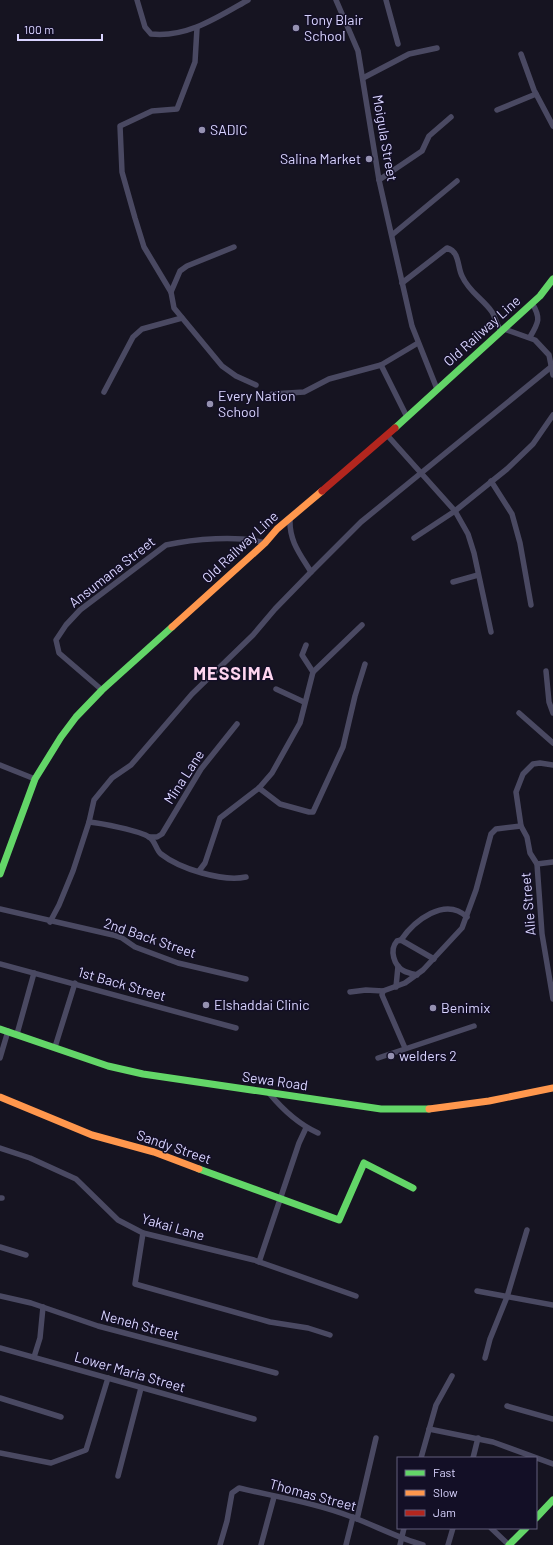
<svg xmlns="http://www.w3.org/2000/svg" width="553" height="1545" font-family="Barlow,sans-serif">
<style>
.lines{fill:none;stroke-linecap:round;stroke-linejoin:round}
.street{stroke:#4a4962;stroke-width:5.5}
.fast{stroke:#63d668;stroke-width:7}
.slow{stroke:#ff974d;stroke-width:7}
.jam{stroke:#b3261e;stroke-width:7}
.poi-dot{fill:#9591b1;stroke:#130f26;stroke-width:1.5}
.labels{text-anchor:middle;stroke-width:3;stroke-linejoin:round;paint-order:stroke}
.poi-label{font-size:14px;fill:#d9d4ff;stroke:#130f26;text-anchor:start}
.street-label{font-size:14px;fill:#d9d4ff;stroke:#130f26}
.district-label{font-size:18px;font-weight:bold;letter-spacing:1px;fill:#ffd6f0;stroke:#130f26}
</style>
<rect width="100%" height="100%" fill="#161421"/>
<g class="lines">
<g class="street">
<path d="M 137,0 L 145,27 L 151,34 C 187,38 218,17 248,0"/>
<path d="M 336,0 L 358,51 L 379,180 L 412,326 L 437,389"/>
<path d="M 386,0 L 398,44"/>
<path d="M 197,28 L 195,62 L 177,109 L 152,111 L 120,126 L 122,172 L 135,218 L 144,247 L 171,292 L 174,308 L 222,366 L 236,376 L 256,385"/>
<path d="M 521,54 L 534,90 L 553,126"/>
<path d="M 363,78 L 409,54 L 437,48"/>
<path d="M 497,110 L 536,94"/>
<path d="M 379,180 L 422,151 L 429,136 L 451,117"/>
<path d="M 392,235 L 457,181"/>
<path d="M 402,283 L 447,248 C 460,252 457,266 462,276 C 469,292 483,299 492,312 C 496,318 496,326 502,331"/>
<path d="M 171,292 L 180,271 L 187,266 L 234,247"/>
<path d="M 504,329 L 535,340 L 549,355 L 553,375"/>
<path d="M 530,337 C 539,322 541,318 532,303"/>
<path d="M 381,365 L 407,417"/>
<path d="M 104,392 L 133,337 L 142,329 L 182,318"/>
<path d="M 272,394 L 304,392 L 329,379 L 381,365 L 418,343"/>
<path d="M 387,435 L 455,511 L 468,534 L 474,553 L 491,632"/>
<path d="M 491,481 L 512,514 L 520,543 L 531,605"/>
<path d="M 290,519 C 289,541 300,554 311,572 L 361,522 L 551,367"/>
<path d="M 414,538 L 455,511 L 507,469 L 533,444 L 553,415"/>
<path d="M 453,582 L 478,575"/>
<path d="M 306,645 L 302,655 L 313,672"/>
<path d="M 546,671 L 549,702 L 553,713"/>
<path d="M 276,689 L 304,702"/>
<path d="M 102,690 L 59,653 L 56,640 L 66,625 L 80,610 L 166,545 C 193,539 239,535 265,543"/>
<path d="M 519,713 L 553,743"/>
<path d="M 0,765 L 35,779"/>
<path d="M 553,765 L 540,763 L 533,764 L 523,774 L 516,792 L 521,826 L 527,837 L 530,853 L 537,864 L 542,934 L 553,999"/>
<path d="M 259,788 L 280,804 L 309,812 L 313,812 L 343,747 L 355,696 L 365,664"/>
<path d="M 89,822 C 100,823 141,831 149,837 C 155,840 156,850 161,854 C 180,869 223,882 246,877"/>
<path d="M 149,837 L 157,837 L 162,834 L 201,769 L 237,724"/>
<path d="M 537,864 L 553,862"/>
<path d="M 199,871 L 205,863 L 220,818 L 259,788 L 272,773 L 300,723 L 313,672 L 362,625"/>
<path d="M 0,909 L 113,935 L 122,938 L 135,947 L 178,963 L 246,979"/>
<path d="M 50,922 L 59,905 L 73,871 L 89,822 L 94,800 L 112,778 L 131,765 L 192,694 L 253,635 L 275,609 L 311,572"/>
<path d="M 401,940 C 414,921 445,896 467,917"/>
<path d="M 0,964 L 236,1028"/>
<path d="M 417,975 C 413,974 408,973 404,971 C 394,966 389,950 397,941 L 401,940 L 434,959"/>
<path d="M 396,987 L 398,966"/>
<path d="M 350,992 L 366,990 L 383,991"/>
<path d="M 17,1034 L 34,973"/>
<path d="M 55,1047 L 75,983"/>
<path d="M 405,1048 L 382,995 L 383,991 L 405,983 L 423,970 L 462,928 L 476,890 L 491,834 L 496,829 L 521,826"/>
<path d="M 0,1058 L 8,1031"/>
<path d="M 378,1058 L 474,1026"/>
<path d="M 269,1093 C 283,1110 298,1124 318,1133"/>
<path d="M 0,1148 L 30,1158 L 76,1179 L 118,1220 L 143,1233 L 254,1260 L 356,1296"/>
<path d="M 0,1198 L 2,1198"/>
<path d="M 143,1233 L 135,1284 L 270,1322 L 308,1328 L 330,1335"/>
<path d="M 0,1247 L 26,1255"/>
<path d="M 259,1262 L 299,1143 L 306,1128"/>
<path d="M 477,1291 L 553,1305"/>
<path d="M 0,1296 L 31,1303 L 98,1326 L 276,1373"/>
<path d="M 0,1348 L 254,1419"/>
<path d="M 34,1357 L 40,1338 L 43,1307"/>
<path d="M 485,1358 L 490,1339 L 507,1297 L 527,1230"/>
<path d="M 0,1398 L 61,1417"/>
<path d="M 507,1406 L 553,1419"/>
<path d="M 429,1429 L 493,1442 L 553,1464"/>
<path d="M 0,1453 L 51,1463 L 86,1450 L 108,1378"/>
<path d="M 421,1458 L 436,1405 L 452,1376"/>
<path d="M 473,1458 L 478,1438"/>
<path d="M 118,1476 L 141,1388"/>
<path d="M 357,1519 L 376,1438"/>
<path d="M 491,1528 L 509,1545"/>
<path d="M 220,1545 L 227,1521 L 232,1493 L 239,1488 C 277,1497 316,1503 352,1517 C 376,1526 398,1538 423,1545"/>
<path d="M 261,1545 L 274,1497"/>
<path d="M 346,1545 L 353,1517"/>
<path d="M 400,1545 L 404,1528"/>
<path d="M 448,1545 L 453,1528"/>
</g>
<g class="fast">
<path d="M 395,428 L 540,296 L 553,279"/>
<path d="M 0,874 L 35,779 L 61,737 L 76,717 L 102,690 L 172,627"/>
<path d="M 0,1029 L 108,1066 L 143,1074 L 381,1109 L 429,1109"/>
<path d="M 199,1169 L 339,1220 L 364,1163 L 413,1188"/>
<path d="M 536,1518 L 553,1500"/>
<path d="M 509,1545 L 526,1528"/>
</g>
<g class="slow">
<path d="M 172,627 L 265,543 L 277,529 L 322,491"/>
<path d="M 0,1097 L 92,1135 L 154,1152 L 199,1169"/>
<path d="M 429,1109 L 489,1101 L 553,1088"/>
</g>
<path class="jam" d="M 322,491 L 395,428"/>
</g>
<g class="poi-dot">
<circle cx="296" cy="28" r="4"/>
<circle cx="202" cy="130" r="4"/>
<circle cx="369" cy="159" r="4"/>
<circle cx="210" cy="404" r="4"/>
<circle cx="206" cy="1005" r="4"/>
<circle cx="433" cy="1008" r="4"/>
<circle cx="391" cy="1056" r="4"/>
</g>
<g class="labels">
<g class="poi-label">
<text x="304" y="25">Tony Blair<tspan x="304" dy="16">School</tspan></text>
<text x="210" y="135">SADIC</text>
<text x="361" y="164" text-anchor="end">Salina Market</text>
<text x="218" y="401">Every Nation<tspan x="218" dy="16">School</tspan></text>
<text x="214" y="1010">Elshaddai Clinic</text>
<text x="441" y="1013">Benimix</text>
<text x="399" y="1061">welders 2</text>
</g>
<g class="street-label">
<text transform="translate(385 138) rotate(80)" y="5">Moigula Street</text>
<text transform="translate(482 331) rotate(-42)" y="5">Old Railway Line</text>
<text transform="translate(240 547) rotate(-43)" y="5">Old Railway Line</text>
<text transform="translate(112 572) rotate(-38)" y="5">Ansumana Street</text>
<text transform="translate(184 777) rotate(-57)" y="5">Mina Lane</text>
<text transform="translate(528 904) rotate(-95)" y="5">Alie Street</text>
<text transform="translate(150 938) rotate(19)" y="5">2nd Back Street</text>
<text transform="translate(122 984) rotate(16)" y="5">1st Back Street</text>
<text transform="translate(275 1081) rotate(8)" y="5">Sewa Road</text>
<text transform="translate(174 1147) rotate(19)" y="5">Sandy Street</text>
<text transform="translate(173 1227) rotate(16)" y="5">Yakai Lane</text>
<text transform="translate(140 1325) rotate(15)" y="5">Neneh Street</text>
<text transform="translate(130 1372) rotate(16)" y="5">Lower Maria Street</text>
<text transform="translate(313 1495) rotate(15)" y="5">Thomas Street</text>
</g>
<g class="district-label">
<text x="234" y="680">MESSIMA</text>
</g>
</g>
<rect x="397" y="1457" width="140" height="72" fill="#130f26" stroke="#625e7d"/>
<rect x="405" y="1470" width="20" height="6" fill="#63d668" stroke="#625e7d"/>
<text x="433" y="1477" font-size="12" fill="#d9d4ff">Fast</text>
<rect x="405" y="1490" width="20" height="6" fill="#ff974d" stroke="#625e7d"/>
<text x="433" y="1497" font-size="12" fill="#d9d4ff">Slow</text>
<rect x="405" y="1510" width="20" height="6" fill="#b3261e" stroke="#625e7d"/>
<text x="433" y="1517" font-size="12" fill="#d9d4ff">Jam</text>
<path d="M18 34v6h84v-6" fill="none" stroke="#d9d4ff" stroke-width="2"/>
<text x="24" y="34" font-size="12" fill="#d9d4ff" stroke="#130f26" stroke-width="3" paint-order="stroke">100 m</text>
</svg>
